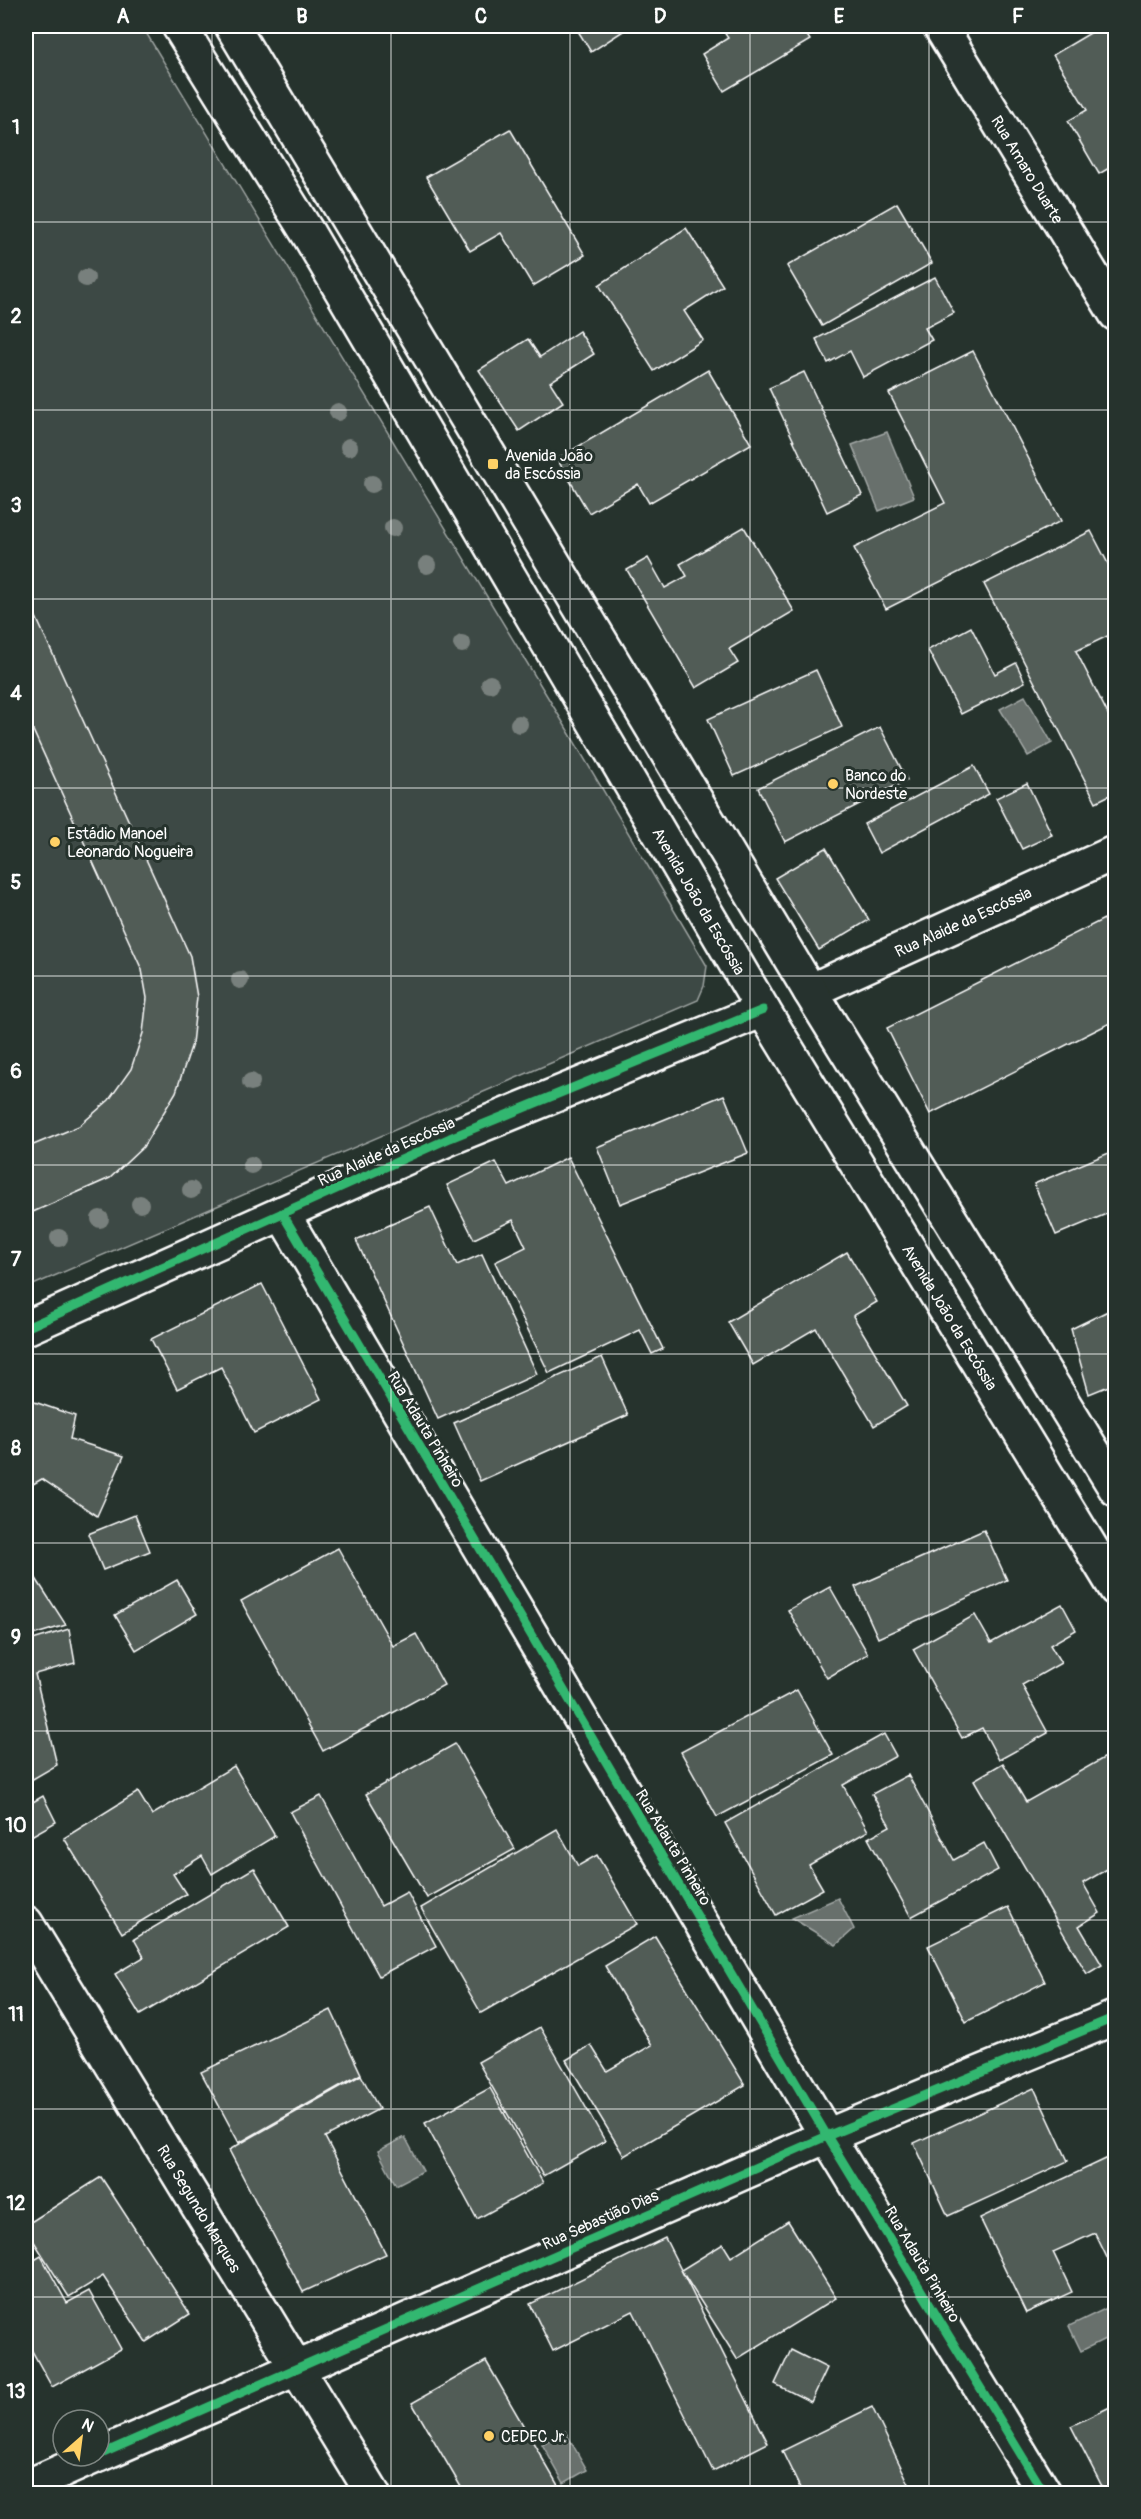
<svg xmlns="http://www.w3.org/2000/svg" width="1141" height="2519" font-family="Pangolin,sans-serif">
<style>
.green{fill:#3e4944;stroke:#9ea4a2;stroke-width:1.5}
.water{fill:#67706c;stroke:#a4a9a7;stroke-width:1.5}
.building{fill:#515c57;stroke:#fff;stroke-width:1.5}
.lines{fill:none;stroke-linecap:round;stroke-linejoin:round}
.street-casing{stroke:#fff;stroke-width:38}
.secondary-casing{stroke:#fff;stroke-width:38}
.street{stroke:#26332d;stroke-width:33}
.secondary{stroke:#26332d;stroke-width:33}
.cycleway-casing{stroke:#26332d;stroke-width:13}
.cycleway{stroke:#33b770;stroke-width:9}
.tree{fill:#78807d}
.grid{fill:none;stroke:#fff;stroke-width:1.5;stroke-opacity:0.55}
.poi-dot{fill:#ffd166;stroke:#26332d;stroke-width:2}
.labels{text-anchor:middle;stroke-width:6;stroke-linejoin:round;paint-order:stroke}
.street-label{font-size:16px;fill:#fff;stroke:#26332d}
.poi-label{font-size:16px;fill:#fff;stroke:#26332d;text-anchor:start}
.neatline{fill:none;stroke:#fff;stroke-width:2}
.grid-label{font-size:20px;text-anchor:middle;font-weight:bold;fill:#fff}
</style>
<rect width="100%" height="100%" fill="#26332d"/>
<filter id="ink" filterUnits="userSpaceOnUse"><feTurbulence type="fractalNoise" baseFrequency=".0167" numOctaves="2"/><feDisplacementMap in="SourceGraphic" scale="12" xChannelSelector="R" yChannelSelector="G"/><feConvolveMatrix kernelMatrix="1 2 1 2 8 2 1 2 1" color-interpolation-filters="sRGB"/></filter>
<g filter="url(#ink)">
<path class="green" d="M 26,26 L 142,26 L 561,719 L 707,966 L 704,986 L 698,1000 L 26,1288 Z"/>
<g class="water">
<path d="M 887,432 L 914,497 L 879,511 L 852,445 Z"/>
<path d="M 1025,696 L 1052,743 L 1028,756 L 1000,709 Z"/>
<path d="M 838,1898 L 854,1929 L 836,1945 L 792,1918 Z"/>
<path d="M 405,2137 L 423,2171 L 396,2185 L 378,2151 Z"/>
<path d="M 1107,2308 L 1115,2326 L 1115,2334 L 1081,2351 L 1069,2326 Z"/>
<path d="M 565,2431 L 587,2470 L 564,2483 L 542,2444 Z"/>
</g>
<g class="building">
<path d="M 587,26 L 631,26 L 591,52 L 578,31 Z"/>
<path d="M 720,26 L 801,26 L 810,40 L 724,91 L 702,54 L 728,38 Z"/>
<path d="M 1102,26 L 1116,26 L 1116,164 L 1099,174 L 1068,121 L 1087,110 L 1053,55 Z"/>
<path d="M 510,129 L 585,255 L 533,286 L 501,233 L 470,251 L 426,177 Z"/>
<path d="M 897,203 L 932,263 L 822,326 L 787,266 Z"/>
<path d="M 686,228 L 723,286 L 684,311 L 703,340 L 654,371 L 599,285 Z"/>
<path d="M 935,277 L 954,313 L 925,328 L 932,340 L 863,377 L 850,351 L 828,363 L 816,339 Z"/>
<path d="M 579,331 L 594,354 L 550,382 L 563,402 L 519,431 L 479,370 L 528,339 L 540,357 Z"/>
<path d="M 973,351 L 1061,521 L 886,609 L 854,548 L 945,503 L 889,393 Z"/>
<path d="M 708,370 L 751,444 L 649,503 L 638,484 L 589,513 L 557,459 Z"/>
<path d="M 804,372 L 862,495 L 827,512 L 769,388 Z"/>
<path d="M 744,527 L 794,611 L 729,649 L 738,663 L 696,688 L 627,570 L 648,558 L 665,588 L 687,576 L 680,564 Z"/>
<path d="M 1091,531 L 1116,579 L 1116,632 L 1076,651 L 1116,730 L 1116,792 L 1096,802 L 984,584 Z"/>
<path d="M 26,595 L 190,956 L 197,997 L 192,1044 L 176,1092 L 143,1147 L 110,1178 L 26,1215 L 26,1148 L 79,1126 L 109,1100 L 131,1069 L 143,1033 L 147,998 L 142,970 L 26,715 Z"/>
<path d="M 971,627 L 995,674 L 1016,663 L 1025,682 L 961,714 L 928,650 Z"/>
<path d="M 816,670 L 842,727 L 734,776 L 708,719 Z"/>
<path d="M 880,727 L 907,780 L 785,842 L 758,788 Z"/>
<path d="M 974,766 L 989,794 L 879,853 L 864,824 Z"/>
<path d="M 1027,783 L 1052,835 L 1022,849 L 996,798 Z"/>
<path d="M 826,848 L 869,920 L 819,950 L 775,878 Z"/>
<path d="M 1104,919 L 1116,942 L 1116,1020 L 930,1114 L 887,1028 Z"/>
<path d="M 724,1095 L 748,1153 L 620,1204 L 597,1147 Z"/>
<path d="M 1116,1150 L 1116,1210 L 1056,1235 L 1034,1184 Z"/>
<path d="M 568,1157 L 663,1349 L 652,1354 L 640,1330 L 549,1373 L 495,1262 L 526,1247 L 513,1220 L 474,1239 L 447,1185 L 496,1162 L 509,1186 Z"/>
<path d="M 430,1207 L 457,1265 L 482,1254 L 537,1374 L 438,1419 L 356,1240 Z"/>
<path d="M 847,1252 L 877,1302 L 853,1316 L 907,1406 L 874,1426 L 816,1328 L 753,1365 L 728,1322 Z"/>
<path d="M 262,1284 L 321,1399 L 254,1433 L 221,1367 L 177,1389 L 151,1339 Z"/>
<path d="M 1116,1307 L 1116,1383 L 1089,1394 L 1071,1329 Z"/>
<path d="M 602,1357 L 628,1415 L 480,1481 L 454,1423 Z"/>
<path d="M 26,1399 L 75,1416 L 70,1439 L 124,1456 L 97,1516 L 42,1479 L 26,1488 Z"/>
<path d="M 135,1515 L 150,1551 L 103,1570 L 88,1534 Z"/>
<path d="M 984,1530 L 1007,1580 L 878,1638 L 855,1587 Z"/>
<path d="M 338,1548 L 393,1646 L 416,1634 L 444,1685 L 323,1751 L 241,1601 Z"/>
<path d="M 26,1563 L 66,1625 L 26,1637 Z"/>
<path d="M 177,1580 L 197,1614 L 136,1650 L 115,1615 Z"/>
<path d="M 830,1587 L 868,1654 L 827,1678 L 788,1610 Z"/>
<path d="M 1062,1604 L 1076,1630 L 1050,1645 L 1061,1663 L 1022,1685 L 1048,1733 L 999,1760 L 982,1728 L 962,1738 L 913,1649 L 975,1615 L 991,1643 Z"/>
<path d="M 69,1629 L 75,1663 L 35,1674 L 57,1765 L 26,1783 L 26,1642 Z"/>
<path d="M 797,1690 L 833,1755 L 717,1817 L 681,1752 Z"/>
<path d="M 884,1734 L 896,1756 L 843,1785 L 868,1831 L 809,1865 L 823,1889 L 776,1915 L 725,1823 Z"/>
<path d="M 455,1744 L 515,1849 L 427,1898 L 366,1794 Z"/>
<path d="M 1116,1751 L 1116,1864 L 1083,1883 L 1100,1913 L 1079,1926 L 1102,1965 L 1087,1974 L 974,1780 L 1003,1763 L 1026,1802 Z"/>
<path d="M 234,1766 L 275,1836 L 212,1874 L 202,1856 L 173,1874 L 186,1894 L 122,1933 L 64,1838 L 138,1792 L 152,1815 Z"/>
<path d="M 908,1775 L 954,1860 L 984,1843 L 998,1870 L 911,1917 L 868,1838 L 890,1826 L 872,1794 Z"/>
<path d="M 43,1796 L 56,1822 L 26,1839 L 26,1806 Z"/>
<path d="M 321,1796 L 381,1906 L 407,1892 L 436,1946 L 379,1976 L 290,1812 Z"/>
<path d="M 557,1829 L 578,1866 L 597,1855 L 637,1924 L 481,2013 L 421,1908 Z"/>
<path d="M 254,1868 L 289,1927 L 140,2015 L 115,1974 L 144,1957 L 134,1939 Z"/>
<path d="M 1008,1907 L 1045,1982 L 966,2022 L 928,1946 Z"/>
<path d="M 655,1936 L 745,2085 L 624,2156 L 566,2060 L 591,2045 L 607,2071 L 652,2045 L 605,1966 Z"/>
<path d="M 331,2010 L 361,2074 L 239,2143 L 201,2072 Z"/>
<path d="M 540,2027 L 605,2141 L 543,2176 L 478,2062 Z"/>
<path d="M 361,2075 L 379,2109 L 325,2137 L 386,2254 L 303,2292 L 229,2150 Z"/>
<path d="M 490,2088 L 543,2183 L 477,2219 L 425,2123 Z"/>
<path d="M 1034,2088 L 1068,2161 L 948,2216 L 914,2143 Z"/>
<path d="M 1108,2158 L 1116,2174 L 1116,2276 L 1095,2233 L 1053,2252 L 1072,2292 L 1026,2313 L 980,2218 Z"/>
<path d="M 101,2177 L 190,2314 L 146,2342 L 103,2276 L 69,2297 L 26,2229 L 26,2225 Z"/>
<path d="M 788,2221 L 836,2298 L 737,2359 L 681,2270 L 723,2244 L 731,2257 Z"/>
<path d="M 665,2238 L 768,2443 L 713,2471 L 633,2311 L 553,2351 L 530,2304 Z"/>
<path d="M 41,2256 L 67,2303 L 89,2291 L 121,2349 L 52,2387 L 26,2340 L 26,2265 Z"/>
<path d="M 791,2350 L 827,2368 L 811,2402 L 775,2384 Z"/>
<path d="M 486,2361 L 563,2494 L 465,2494 L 412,2403 Z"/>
<path d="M 1116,2404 L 1116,2494 L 1106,2494 L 1071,2426 Z"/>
<path d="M 872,2407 L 914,2494 L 803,2494 L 782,2451 Z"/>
</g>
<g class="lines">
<g class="street-casing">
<g id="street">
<path id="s1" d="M 940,26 L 1116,314"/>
<path id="s2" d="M 810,991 L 1116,852"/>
<path d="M 282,1213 L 827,2136 L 1045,2494"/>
<path d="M 26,1328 L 450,1138 L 763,1010"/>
<path id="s3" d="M 26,1923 L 373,2494"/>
<path d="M 99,2455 L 827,2136 L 1116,2017"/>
<path d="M 26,2487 L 96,2456"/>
</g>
</g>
<g class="secondary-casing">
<g id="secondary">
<path id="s4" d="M 179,26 L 309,235 L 763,1010 L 1116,1589"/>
<path d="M 232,26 L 810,991 L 1116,1489"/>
</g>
</g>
<use href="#street" class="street"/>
<use href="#secondary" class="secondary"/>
<g class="cycleway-casing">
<g id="cycleway">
<path d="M 282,1213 L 827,2136 L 1045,2494"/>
<path d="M 26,1328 L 450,1138 L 763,1010"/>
<path d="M 99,2455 L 827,2136 L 1116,2017"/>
</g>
</g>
<use href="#cycleway" class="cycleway"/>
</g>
<g class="tree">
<circle cx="86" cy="278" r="9"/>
<circle cx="338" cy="412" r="9"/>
<circle cx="349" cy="447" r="9"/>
<circle cx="372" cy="484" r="9"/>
<circle cx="393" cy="528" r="9"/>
<circle cx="427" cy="565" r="9"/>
<circle cx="462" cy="644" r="9"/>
<circle cx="490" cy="684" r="9"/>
<circle cx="519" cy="724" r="9"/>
<circle cx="240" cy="980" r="9"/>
<circle cx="251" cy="1082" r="9"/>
<circle cx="251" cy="1165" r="9"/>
<circle cx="191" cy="1190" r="9"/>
<circle cx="140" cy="1204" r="9"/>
<circle cx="100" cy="1219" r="9"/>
<circle cx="59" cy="1238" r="9"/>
</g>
</g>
<path class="grid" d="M 212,26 L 212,2494M 391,26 L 391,2494M 570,26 L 570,2494M 750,26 L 750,2494M 929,26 L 929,2494M 26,222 L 1116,222M 26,410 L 1116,410M 26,599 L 1116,599M 26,788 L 1116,788M 26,976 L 1116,976M 26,1165 L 1116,1165M 26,1354 L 1116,1354M 26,1543 L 1116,1543M 26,1731 L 1116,1731M 26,1920 L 1116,1920M 26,2109 L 1116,2109M 26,2297 L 1116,2297"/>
<g class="poi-dot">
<rect x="487" y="458" width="12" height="12" rx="3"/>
<circle cx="833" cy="784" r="6"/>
<circle cx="55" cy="842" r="6"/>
<circle cx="489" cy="2436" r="6"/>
</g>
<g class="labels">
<g class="street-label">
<text dy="6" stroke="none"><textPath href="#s1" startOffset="168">Rua Amaro Duarte</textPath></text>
<text dy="6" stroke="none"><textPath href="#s4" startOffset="1018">Avenida João da Escóssia</textPath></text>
<text dy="6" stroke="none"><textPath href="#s2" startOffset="168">Rua Alaide da Escóssia</textPath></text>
<text transform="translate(386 1151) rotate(-24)" y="6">Rua Alaide da Escóssia</text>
<text dy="6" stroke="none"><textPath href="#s4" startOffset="1504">Avenida João da Escóssia</textPath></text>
<text transform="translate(426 1429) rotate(59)" y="6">Rua Adauta Pinheiro</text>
<text transform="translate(674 1847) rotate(59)" y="6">Rua Adauta Pinheiro</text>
<text dy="6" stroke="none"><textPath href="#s3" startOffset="334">Rua Segundo Marques</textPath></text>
<text transform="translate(600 2219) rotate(-24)" y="6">Rua Sebastião Dias</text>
<text transform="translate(923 2264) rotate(59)" y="6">Rua Adauta Pinheiro</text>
</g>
<g class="poi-label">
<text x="505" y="461">Avenida João<tspan x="505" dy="18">da Escóssia</tspan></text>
<text x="845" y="781">Banco do<tspan x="845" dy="18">Nordeste</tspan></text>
<text x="67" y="839">Estádio Manoel<tspan x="67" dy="18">Leonardo Nogueira</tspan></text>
<text x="501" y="2442">CEDEC Jr.</text>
</g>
</g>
<rect width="1141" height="2519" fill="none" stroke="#26332d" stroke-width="66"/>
<g transform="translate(81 2438) rotate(28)"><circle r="28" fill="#26332d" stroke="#7d8581" stroke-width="1.5"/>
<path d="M0-4.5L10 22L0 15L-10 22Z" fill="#ffd166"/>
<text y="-9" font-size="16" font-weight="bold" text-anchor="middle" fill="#ffffff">N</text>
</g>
<rect x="33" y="33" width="1075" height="2453" class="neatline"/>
<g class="grid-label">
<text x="123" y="23">A</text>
<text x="302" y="23">B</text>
<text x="481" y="23">C</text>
<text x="660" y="23">D</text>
<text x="839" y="23">E</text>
<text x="1018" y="23">F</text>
<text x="16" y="134">1</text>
<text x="16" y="323">2</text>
<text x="16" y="512">3</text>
<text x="16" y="700">4</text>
<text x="16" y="889">5</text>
<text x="16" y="1078">6</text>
<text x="16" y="1266">7</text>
<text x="16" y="1455">8</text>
<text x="16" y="1644">9</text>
<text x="16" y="1832">10</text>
<text x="16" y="2021">11</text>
<text x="16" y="2210">12</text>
<text x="16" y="2398">13</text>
</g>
</svg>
